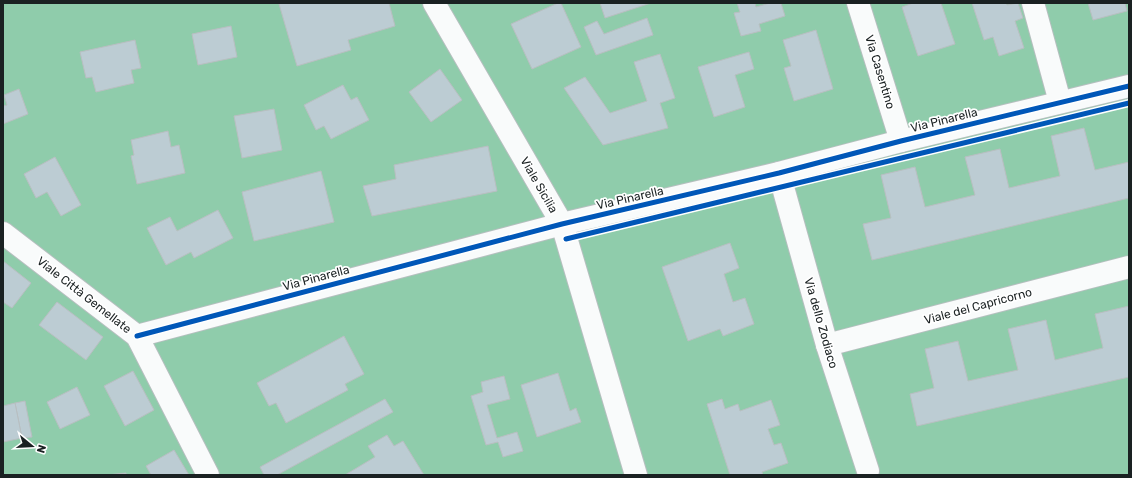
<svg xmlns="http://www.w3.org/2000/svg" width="1132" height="478" font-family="Rubik,sans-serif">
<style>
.forest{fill:#8fccab}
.building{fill:#bcccd3;stroke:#b8bfc1}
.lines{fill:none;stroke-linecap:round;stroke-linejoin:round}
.minor-casing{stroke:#b6bfbf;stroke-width:24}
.minor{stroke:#f9fbfb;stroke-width:22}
.cycleway-casing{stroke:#fff;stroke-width:8}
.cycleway{stroke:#0057b8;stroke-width:5}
.labels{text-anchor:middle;stroke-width:3.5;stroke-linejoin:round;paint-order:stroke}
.street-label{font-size:12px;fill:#1a2122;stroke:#fff}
</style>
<rect width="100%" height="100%" fill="#d8e2e3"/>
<rect class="forest" x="3" y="3" width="1126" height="472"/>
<g class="building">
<path d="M 282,3 L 389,3 L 395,26 L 348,40 L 351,50 L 297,66 L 279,4 Z"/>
<path d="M 558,3 L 561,3 L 581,47 L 532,69 L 511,24 Z"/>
<path d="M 600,3 L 651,3 L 605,18 Z"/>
<path d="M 737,3 L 755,3 L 756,7 L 770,3 L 781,3 L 785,16 L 759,24 L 761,31 L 741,36 L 734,13 L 740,12 Z"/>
<path d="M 913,3 L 941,3 L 955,44 L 918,56 L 902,7 Z"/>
<path d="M 972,3 L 1006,3 L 1007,5 L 1018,3 L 1023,18 L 1015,21 L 1024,48 L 999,56 L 993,37 L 984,40 Z"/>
<path d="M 1088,3 L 1125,3 L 1127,11 L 1093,20 Z"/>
<path d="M 647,18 L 653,35 L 596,55 L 584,27 L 597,21 L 604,34 Z"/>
<path d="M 231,26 L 237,57 L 198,65 L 192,34 Z"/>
<path d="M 816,30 L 833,89 L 794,101 L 784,68 L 791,66 L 783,40 Z"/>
<path d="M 135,40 L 141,68 L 131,70 L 134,83 L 96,92 L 92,77 L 86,78 L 80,52 Z"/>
<path d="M 749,52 L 754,69 L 735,75 L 745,107 L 714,117 L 698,67 Z"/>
<path d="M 660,54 L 675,98 L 660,103 L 668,128 L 603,145 L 564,88 L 585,77 L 610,113 L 647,101 L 634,62 Z"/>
<path d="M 440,69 L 462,100 L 431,122 L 409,92 Z"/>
<path d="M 343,85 L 351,100 L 357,97 L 369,120 L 331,139 L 324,126 L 316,130 L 304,105 Z"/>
<path d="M 19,89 L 28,114 L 3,124 L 3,106 L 7,105 L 4,95 Z"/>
<path d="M 274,109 L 282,150 L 242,158 L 234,116 Z"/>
<path d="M 1084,128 L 1095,170 L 1129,162 L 1129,198 L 872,260 L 863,224 L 891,218 L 881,175 L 915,167 L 925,207 L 975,195 L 965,157 L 1000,149 L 1009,188 L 1060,176 L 1051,136 Z"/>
<path d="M 168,131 L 171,147 L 179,145 L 185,173 L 137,184 L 131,156 L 134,155 L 131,140 Z"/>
<path d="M 488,146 L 497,191 L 372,216 L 363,186 L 396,179 L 394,165 Z"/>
<path d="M 55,157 L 81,205 L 61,216 L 47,192 L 36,198 L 24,174 Z"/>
<path d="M 321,171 L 334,222 L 254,241 L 242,192 Z"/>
<path d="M 218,210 L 233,238 L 194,258 L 191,252 L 166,265 L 147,228 L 170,217 L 177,231 Z"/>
<path d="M 730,243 L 739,268 L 724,274 L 733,302 L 745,298 L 754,324 L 723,336 L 720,329 L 688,341 L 662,267 Z"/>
<path d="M 3,261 L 31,283 L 12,308 L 3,302 Z"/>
<path d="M 57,302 L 103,337 L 86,360 L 39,325 Z"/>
<path d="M 1129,306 L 1129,377 L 917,426 L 910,394 L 934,388 L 925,349 L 958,341 L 968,381 L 1018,370 L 1008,329 L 1046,320 L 1055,360 L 1103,348 L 1095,314 Z"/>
<path d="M 344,336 L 364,374 L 345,384 L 348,390 L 286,423 L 276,403 L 269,406 L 257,383 Z"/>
<path d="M 133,371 L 154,410 L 125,426 L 104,386 Z"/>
<path d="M 558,373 L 570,411 L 576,408 L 581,422 L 537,437 L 521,385 Z"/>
<path d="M 504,376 L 510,399 L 487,405 L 497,438 L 517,432 L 523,451 L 503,457 L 498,442 L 486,445 L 471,396 L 483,392 L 481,382 Z"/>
<path d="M 77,387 L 90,415 L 60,429 L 47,402 Z"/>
<path d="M 385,399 L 393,412 L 277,475 L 264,475 L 260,467 Z"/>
<path d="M 722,399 L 725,409 L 738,404 L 740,411 L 771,400 L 780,425 L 768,429 L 774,445 L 781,443 L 788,463 L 762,472 L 763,475 L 730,475 L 707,404 Z"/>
<path d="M 25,401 L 32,437 L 22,438 L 15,403 Z"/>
<path d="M 15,403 L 22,438 L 3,442 L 3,406 Z"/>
<path d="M 387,435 L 394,446 L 403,441 L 424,475 L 345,475 L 375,457 L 368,446 Z"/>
<path d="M 174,450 L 189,475 L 151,475 L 146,466 Z"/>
<path d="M 126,473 L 126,475 L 107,475 Z"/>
</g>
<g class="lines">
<g class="minor-casing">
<g id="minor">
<path d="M 434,3 L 562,224 L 636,475"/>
<path d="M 858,3 L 901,141"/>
<path d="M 1033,3 L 1060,102"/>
<path d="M 779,173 L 827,345 L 868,471"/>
<path d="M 3,233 L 137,336 L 208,475"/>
<path d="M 137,336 L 562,224 L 779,173 L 901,141 L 1129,86"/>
<path d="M 827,345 L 1129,267"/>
</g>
</g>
<use href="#minor" class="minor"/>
<g class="cycleway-casing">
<g id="cycleway">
<path d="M 566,239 L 1129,103"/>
<path d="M 137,336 L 562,224 L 779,173 L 901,141 L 1129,86"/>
</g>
</g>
<use href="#cycleway" class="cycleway"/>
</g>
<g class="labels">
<g class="street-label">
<text transform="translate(880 72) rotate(73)" y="4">Via Casentino</text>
<text transform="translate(944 120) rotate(-14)" y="4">Via Pinarella</text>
<text transform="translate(539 185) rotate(60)" y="4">Viale Sicilia</text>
<text transform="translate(630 198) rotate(-13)" y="4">Via Pinarella</text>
<text transform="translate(316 278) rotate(-15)" y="4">Via Pinarella</text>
<text transform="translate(84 295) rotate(38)" y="4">Viale Città Gemellate</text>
<text transform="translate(978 306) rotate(-15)" y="4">Viale del Capricorno</text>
<text transform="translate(821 323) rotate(74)" y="4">Via dello Zodiaco</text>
</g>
</g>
<rect width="1132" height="478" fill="none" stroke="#1a2122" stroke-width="8"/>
<g transform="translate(32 446) rotate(108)" stroke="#ffffff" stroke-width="3" paint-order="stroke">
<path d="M0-3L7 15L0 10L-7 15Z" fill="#1a2122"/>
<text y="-6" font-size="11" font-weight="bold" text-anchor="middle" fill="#1a2122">N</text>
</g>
</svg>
